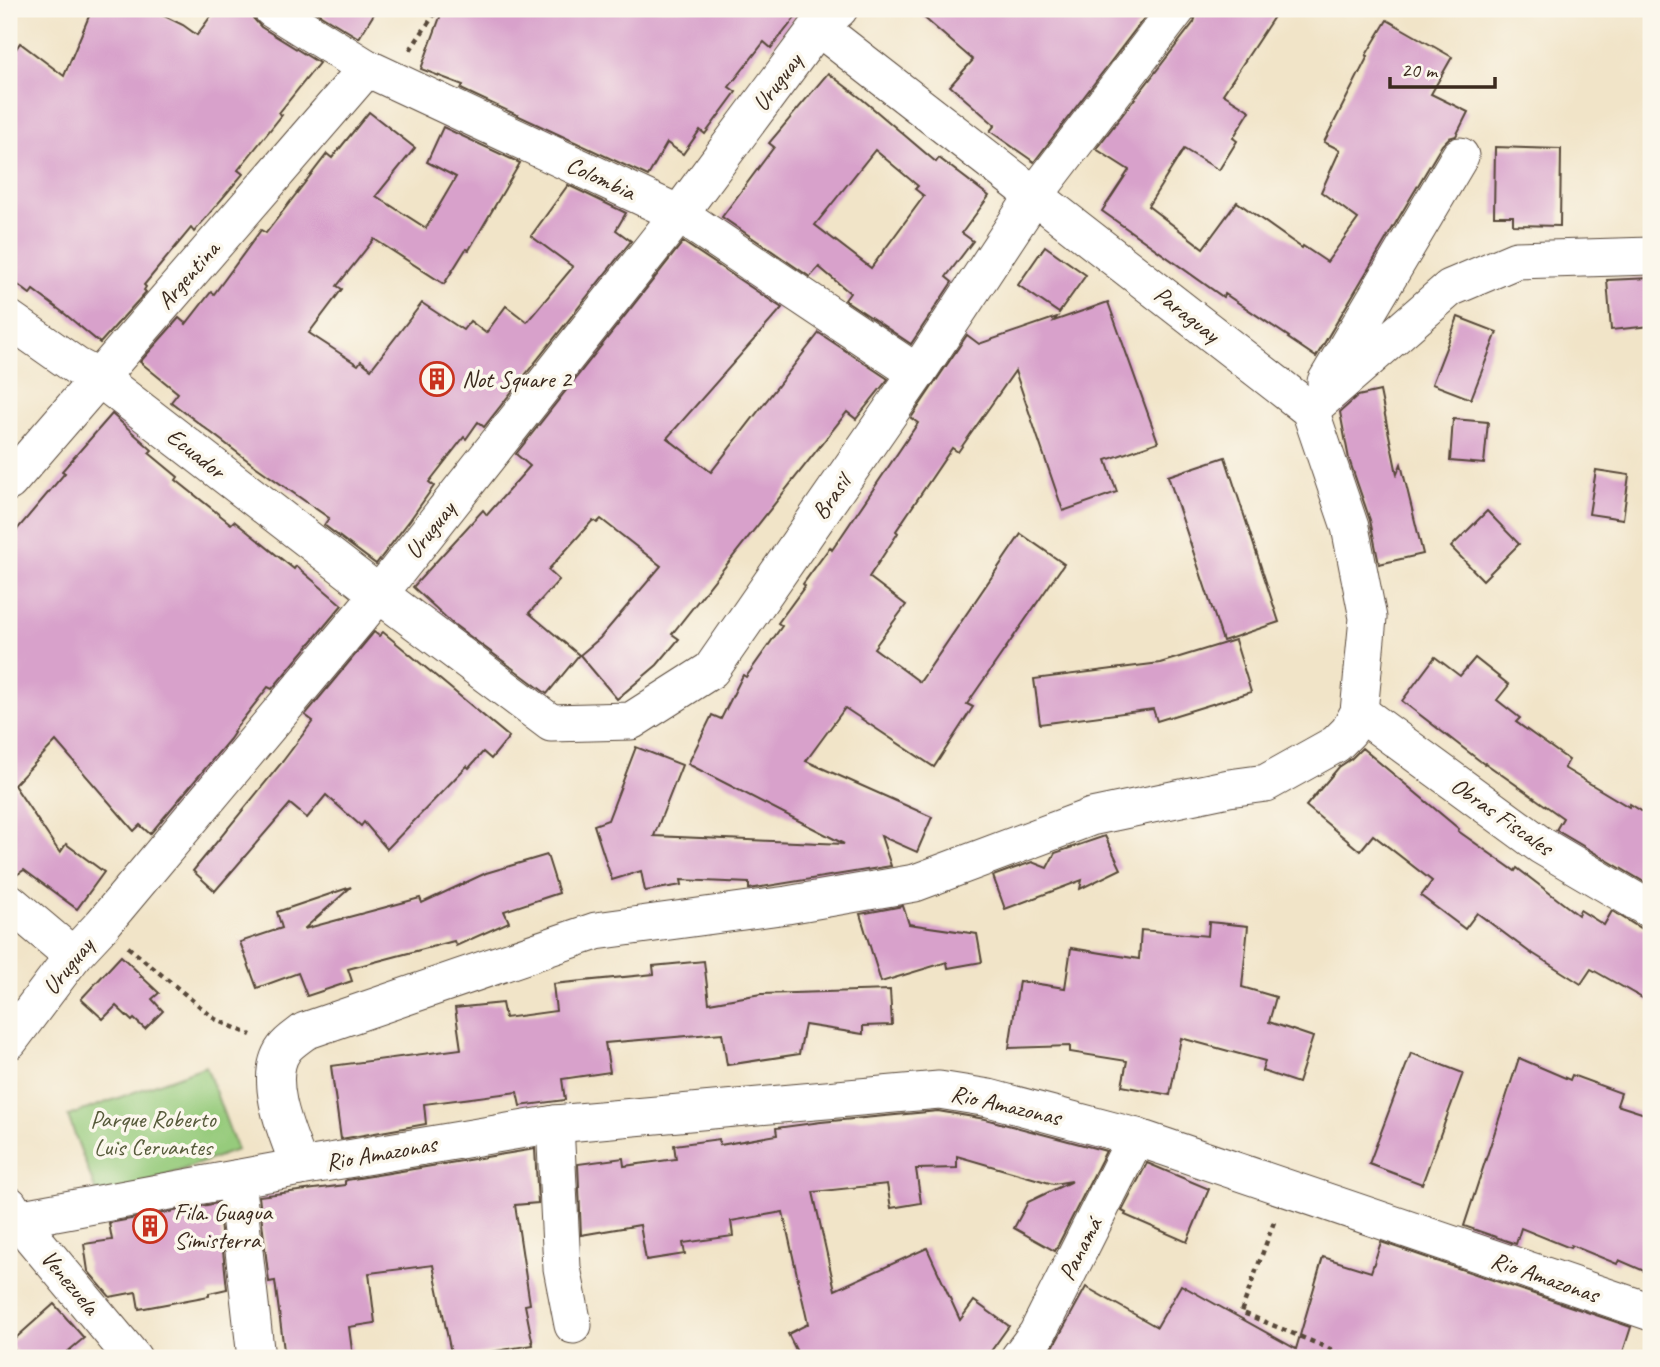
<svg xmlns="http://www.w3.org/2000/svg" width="1660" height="1367" font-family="Caveat,sans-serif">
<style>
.green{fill:#96cb7c;stroke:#687a4d;stroke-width:2}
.building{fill:#d8a1cb;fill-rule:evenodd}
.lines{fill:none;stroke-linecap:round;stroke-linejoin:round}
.street-casing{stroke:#564638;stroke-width:39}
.path{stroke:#564638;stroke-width:4.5;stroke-dasharray:5 5;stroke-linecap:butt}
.street{stroke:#fff;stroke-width:37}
.labels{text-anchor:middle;stroke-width:7;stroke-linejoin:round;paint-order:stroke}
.street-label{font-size:24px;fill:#3b2a1e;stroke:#fbf7ec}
.poi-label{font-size:24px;fill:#3b2a1e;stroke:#fbf7ec;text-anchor:start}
.park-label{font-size:24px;fill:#565a3a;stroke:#fbf7ec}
</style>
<rect width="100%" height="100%" fill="#fbf7ec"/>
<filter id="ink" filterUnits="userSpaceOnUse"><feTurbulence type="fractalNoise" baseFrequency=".0143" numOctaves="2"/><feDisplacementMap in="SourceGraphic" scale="14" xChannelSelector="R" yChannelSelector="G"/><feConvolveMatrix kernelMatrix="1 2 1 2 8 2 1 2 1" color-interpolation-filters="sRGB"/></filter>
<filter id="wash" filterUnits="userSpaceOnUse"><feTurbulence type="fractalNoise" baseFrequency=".00686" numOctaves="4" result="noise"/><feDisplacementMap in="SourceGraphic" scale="28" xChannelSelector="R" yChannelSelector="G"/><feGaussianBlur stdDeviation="1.57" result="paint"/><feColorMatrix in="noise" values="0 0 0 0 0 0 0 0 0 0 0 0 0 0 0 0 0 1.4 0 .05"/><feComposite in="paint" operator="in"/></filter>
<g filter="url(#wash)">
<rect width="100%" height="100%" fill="#f1e4c8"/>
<path class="green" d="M 206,1066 L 237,1150 L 99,1200 L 68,1116 Z"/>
<g id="blocks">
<g class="building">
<path d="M 92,9 L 150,9 L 183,25 L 197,35 L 216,9 L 251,9 L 253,18 L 261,27 L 319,63 L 279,113 L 282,115 L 238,170 L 243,174 L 194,232 L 191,228 L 144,285 L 146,287 L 144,290 L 146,292 L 100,343 L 65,314 L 33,290 L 30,294 L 9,278 L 9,59 L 20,43 L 64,76 Z"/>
<path d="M 311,9 L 377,9 L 359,38 Z"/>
<path d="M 443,9 L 802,9 L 771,48 L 764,42 L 729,87 L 736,92 L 705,134 L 700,130 L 683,154 L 667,143 L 648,176 L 461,89 L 463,85 L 421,69 Z"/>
<path d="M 914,9 L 1151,9 L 1034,162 L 990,131 L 995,125 L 950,86 L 973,60 Z"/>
<path d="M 1198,9 L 1279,9 L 1223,94 L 1250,111 L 1233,138 L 1237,141 L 1219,170 L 1184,149 L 1148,206 L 1203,248 L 1237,202 L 1302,248 L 1303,246 L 1327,262 L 1358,219 L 1321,192 L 1340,150 L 1324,142 L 1368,56 L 1366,55 L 1387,20 L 1452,57 L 1431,94 L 1468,112 L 1456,136 L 1449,138 L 1442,145 L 1316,357 L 1288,338 L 1289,337 L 1225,294 L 1223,297 L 1102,211 L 1129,170 L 1096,149 L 1194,22 Z"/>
<path d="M 828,73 L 862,99 L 936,162 L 939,158 L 989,196 L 962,233 L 973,241 L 946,277 L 952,282 L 911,344 L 845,300 L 850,293 L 819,267 L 810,277 L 722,217 L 774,147 L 769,143 ZM 875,150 L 918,186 L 915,189 L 924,196 L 871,268 L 815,225 Z"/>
<path d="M 369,112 L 415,148 L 376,196 L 426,228 L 456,177 L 427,162 L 443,127 L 520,163 L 469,250 L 466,249 L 444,284 L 374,239 L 337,286 L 342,289 L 309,333 L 358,365 L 361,361 L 371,369 L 422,303 L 463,330 L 470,321 L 486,333 L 506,306 L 527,322 L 573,267 L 531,236 L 568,185 L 626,213 L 616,230 L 631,241 L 484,427 L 478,422 L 466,439 L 464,437 L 429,482 L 434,486 L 410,520 L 376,564 L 324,525 L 329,518 L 255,466 L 171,402 L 178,393 L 140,362 L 179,318 L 186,324 L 211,292 L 214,294 L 261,230 L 266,233 L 327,154 L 332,158 Z"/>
<path d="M 1495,147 L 1561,149 L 1560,226 L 1513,225 L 1513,216 L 1494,216 Z"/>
<path d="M 683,242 L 782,308 L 667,438 L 711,472 L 819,333 L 888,379 L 856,419 L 847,412 L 672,634 L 679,639 L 657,665 L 617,699 L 580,655 L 600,638 L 661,566 L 601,519 L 597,523 L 593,520 L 548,570 L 559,580 L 529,613 L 579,655 L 547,694 L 452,623 L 413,587 L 483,510 L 487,515 L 530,466 L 516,454 Z"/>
<path d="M 1045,246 L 1086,275 L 1059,313 L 1018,285 Z"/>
<path d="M 1651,278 L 1651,326 L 1611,330 L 1607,280 Z"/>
<path d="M 1108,302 L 1158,442 L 1106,460 L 1117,492 L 1063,511 L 1015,371 L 958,452 L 952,448 L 896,531 L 898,533 L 869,577 L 906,605 L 874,648 L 920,682 L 1021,534 L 1064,564 L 967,704 L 973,707 L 934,767 L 845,708 L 806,761 L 932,817 L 917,852 L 881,836 L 891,866 L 749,889 L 749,883 L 681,880 L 682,885 L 645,891 L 641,871 L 612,880 L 594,825 L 608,820 L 636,747 L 682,765 L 654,836 L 844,844 L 688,764 L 712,715 L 721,719 L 743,675 L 746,677 L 782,626 L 778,623 L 805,586 L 803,584 L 830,547 L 832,550 L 918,423 L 911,418 L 967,335 L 979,344 L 1057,317 L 1054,321 Z"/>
<path d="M 1458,317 L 1497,332 L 1471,399 L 1432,384 Z"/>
<path d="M 1380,391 L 1397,474 L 1401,464 L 1423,554 L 1379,564 L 1370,520 L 1349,459 L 1340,412 L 1358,396 Z"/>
<path d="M 112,414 L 152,450 L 149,453 L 178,477 L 176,480 L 231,524 L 234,521 L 294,569 L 296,566 L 342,605 L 272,689 L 268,687 L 233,732 L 234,733 L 230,739 L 150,834 L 140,825 L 134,831 L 56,741 L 14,785 L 60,853 L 66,844 L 104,872 L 77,909 L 24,870 L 9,880 L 9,539 L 65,473 L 62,471 Z"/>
<path d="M 1453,419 L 1488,422 L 1484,464 L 1450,461 Z"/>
<path d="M 1225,457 L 1279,622 L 1223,641 L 1168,476 Z"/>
<path d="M 1596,470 L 1629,475 L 1623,519 L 1589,514 Z"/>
<path d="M 1487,511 L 1519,544 L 1483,580 L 1451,547 Z"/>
<path d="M 374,632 L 379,636 L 383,632 L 509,737 L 491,759 L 483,752 L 469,768 L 467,766 L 387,849 L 364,822 L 361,826 L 326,795 L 307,818 L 290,804 L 215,891 L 193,871 L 283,761 L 313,721 L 305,715 Z"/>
<path d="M 1235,640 L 1251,692 L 1157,721 L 1153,709 L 1040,724 L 1034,679 L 1160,663 Z"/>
<path d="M 1435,657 L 1460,676 L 1475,658 L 1509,685 L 1497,700 L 1520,718 L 1516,722 L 1569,760 L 1564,768 L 1629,807 L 1630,804 L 1651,817 L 1651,886 L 1556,830 L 1563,818 L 1485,763 L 1484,764 L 1402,701 Z"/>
<path d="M 1362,748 L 1459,829 L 1458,831 L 1515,871 L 1517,868 L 1578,915 L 1580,910 L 1604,925 L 1612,911 L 1640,928 L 1651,931 L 1651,1003 L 1591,969 L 1581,984 L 1532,953 L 1532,954 L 1477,913 L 1465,929 L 1421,896 L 1432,881 L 1373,835 L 1360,851 L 1306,806 L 1339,767 L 1351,759 Z"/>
<path d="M 1105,836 L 1121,869 L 1080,889 L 1082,880 L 1005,909 L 993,876 L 1032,862 L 1047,868 L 1055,853 Z"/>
<path d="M 547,855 L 559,893 L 504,911 L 509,922 L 456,946 L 454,941 L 348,969 L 352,981 L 307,996 L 298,973 L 257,988 L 240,942 L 282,928 L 277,912 L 351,887 L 304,929 L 420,898 L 422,903 L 486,873 Z"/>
<path d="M 903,906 L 909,924 L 977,934 L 982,962 L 948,968 L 947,962 L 881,982 L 860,914 Z"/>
<path d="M 1209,922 L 1248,926 L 1242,987 L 1276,997 L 1269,1022 L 1313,1037 L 1298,1083 L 1262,1071 L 1265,1061 L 1181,1038 L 1170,1095 L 1122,1086 L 1127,1061 L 1070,1052 L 1070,1046 L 1009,1048 L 1019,981 L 1065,988 L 1071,948 L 1139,959 L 1141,930 L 1208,936 Z"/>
<path d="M 121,956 L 142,976 L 141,977 L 142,977 L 159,993 L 152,999 L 163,1011 L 145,1029 L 134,1019 L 132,1021 L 116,1006 L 103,1019 L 81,999 Z"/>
<path d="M 704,961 L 709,1003 L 761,994 L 890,990 L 892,1025 L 863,1026 L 863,1034 L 805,1025 L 799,1054 L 727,1065 L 722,1033 L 605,1043 L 610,1072 L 562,1079 L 565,1100 L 520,1106 L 517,1092 L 424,1104 L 426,1124 L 341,1139 L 331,1066 L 461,1049 L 455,1008 L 502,1003 L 505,1018 L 556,1011 L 553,984 L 654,974 L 653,966 Z"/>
<path d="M 1411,1053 L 1463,1073 L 1422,1184 L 1369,1164 Z"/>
<path d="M 1519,1058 L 1570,1080 L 1572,1075 L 1621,1093 L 1617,1105 L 1651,1116 L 1651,1274 L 1619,1260 L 1617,1264 L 1571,1245 L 1570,1248 L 1521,1228 L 1516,1244 L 1464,1226 Z"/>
<path d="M 938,1111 L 985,1119 L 1106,1151 L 1055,1251 L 1014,1228 L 1028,1202 L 1072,1181 L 1053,1184 L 957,1156 L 957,1168 L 916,1169 L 921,1203 L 891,1208 L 887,1184 L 813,1192 L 835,1290 L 927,1248 L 960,1320 L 974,1301 L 1009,1326 L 986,1358 L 800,1358 L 788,1334 L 808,1324 L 783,1212 L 731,1221 L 733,1236 L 683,1243 L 685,1254 L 646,1260 L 640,1225 L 581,1235 L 578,1164 L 623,1158 L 624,1166 L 676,1159 L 674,1145 L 719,1139 L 720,1145 L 777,1135 L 776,1128 L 821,1122 Z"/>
<path d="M 535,1149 L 538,1203 L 515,1205 L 530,1304 L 525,1305 L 533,1345 L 452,1358 L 433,1265 L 369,1273 L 375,1323 L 349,1327 L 353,1358 L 285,1358 L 275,1281 L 269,1282 L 259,1196 L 345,1185 L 345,1181 L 347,1180 Z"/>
<path d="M 1147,1163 L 1209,1189 L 1187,1242 L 1125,1215 L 1126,1213 L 1122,1211 Z"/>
<path d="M 218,1203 L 227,1289 L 209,1293 L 209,1296 L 139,1309 L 136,1292 L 110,1297 L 88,1271 L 84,1244 L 112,1240 L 109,1223 Z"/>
<path d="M 1381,1242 L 1631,1327 L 1621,1358 L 1047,1358 L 1086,1287 L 1157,1327 L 1181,1285 L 1296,1349 L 1323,1257 L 1371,1272 Z"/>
<path d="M 54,1304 L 84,1338 L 60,1358 L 22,1358 L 9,1344 Z"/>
</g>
</g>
</g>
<g filter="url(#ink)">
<use href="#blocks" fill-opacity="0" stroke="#564638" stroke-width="2"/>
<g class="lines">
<g class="street-casing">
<g id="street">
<path d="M 272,9 L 367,68 L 679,214 L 917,373"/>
<path d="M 818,27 L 1310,410 L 1350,527 L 1368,618 L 1359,712 L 1349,731 L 1336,744 L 1266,783 L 1229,788 L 1091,817 L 915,883 L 787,905 L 596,931 L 305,1031 C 299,1036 289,1042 284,1049 C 262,1079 288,1136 300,1167 L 555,1124 L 939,1090 L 989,1098 L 1136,1137 L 1651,1312"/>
<path d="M 9,319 L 76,366 L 99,378 L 379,594 L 551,723 L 631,721 L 711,670 L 917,373 L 1034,196 L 1177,9"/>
<path d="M 1326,382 L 1460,156"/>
<path d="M 1310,410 L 1450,288 L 1516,260 L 1651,256"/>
<path d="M 9,482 L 367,68"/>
<path d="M 1359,712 L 1542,846 L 1651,910"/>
<path d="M 9,902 L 73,956"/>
<path d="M 9,1041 L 73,956 L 102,925 L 379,594 L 679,214 L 818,27 L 839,9"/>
<path d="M 555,1124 L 562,1268 L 573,1325"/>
<path d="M 236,1179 L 256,1358"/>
<path d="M 9,1205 L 17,1219 L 133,1358"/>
<path d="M 17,1219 L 300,1167"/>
<path d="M 1019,1358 L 1037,1334 L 1136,1137"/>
</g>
</g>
<g class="path">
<path d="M 410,50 L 438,9"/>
<path d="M 128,947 L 215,1019 L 251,1035"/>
<path d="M 1274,1222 L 1241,1312 L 1352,1358"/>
</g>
<use href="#street" class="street"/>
</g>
</g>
<defs>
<g id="building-ring" transform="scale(1.75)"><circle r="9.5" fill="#fbf7ec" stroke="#c8321e" stroke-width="1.5"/><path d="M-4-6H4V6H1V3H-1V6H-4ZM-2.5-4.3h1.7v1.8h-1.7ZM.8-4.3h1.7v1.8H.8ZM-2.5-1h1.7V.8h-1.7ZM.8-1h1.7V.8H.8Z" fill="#c8321e"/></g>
</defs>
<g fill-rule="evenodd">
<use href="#building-ring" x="437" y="379"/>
<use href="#building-ring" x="150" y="1226"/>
</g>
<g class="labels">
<g class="street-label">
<text transform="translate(777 82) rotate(-53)" y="8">Uruguay</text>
<text transform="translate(601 178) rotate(25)" y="8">Colombia</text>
<text transform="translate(188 275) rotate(-49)" y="8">Argentina</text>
<text transform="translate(1187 314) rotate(38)" y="8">Paraguay</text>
<text transform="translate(196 453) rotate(38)" y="8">Ecuador</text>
<text transform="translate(831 497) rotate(-55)" y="8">Brasil</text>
<text transform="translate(430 530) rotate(-52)" y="8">Uruguay</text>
<text transform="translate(1502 816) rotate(35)" y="8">Obras Fiscales</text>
<text transform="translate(68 966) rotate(-51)" y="8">Uruguay</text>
<text transform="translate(1006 1105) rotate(13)" y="8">Rio Amazonas</text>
<text transform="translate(381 1153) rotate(-10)" y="8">Rio Amazonas</text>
<text transform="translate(1080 1249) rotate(-63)" y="8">Panamá</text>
<text transform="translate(1545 1277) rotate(19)" y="8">Rio Amazonas</text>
<text transform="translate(70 1282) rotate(50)" y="8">Venezuela</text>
</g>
<g class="poi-label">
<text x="462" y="387">Not Square 2</text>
<text x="174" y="1220">Fila. Guagua<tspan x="174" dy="28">Simisterra</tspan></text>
</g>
<g class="park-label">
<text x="153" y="1127">Parque Roberto<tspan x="153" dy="28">Luis Cervantes</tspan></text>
</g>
</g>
<rect width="1660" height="1367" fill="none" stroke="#fbf7ec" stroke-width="35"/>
<path d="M1390 77v10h105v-10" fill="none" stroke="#3b2a1e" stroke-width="3.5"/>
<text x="1401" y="77" font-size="21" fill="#3b2a1e" stroke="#fbf7ec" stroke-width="5" paint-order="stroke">20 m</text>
</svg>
